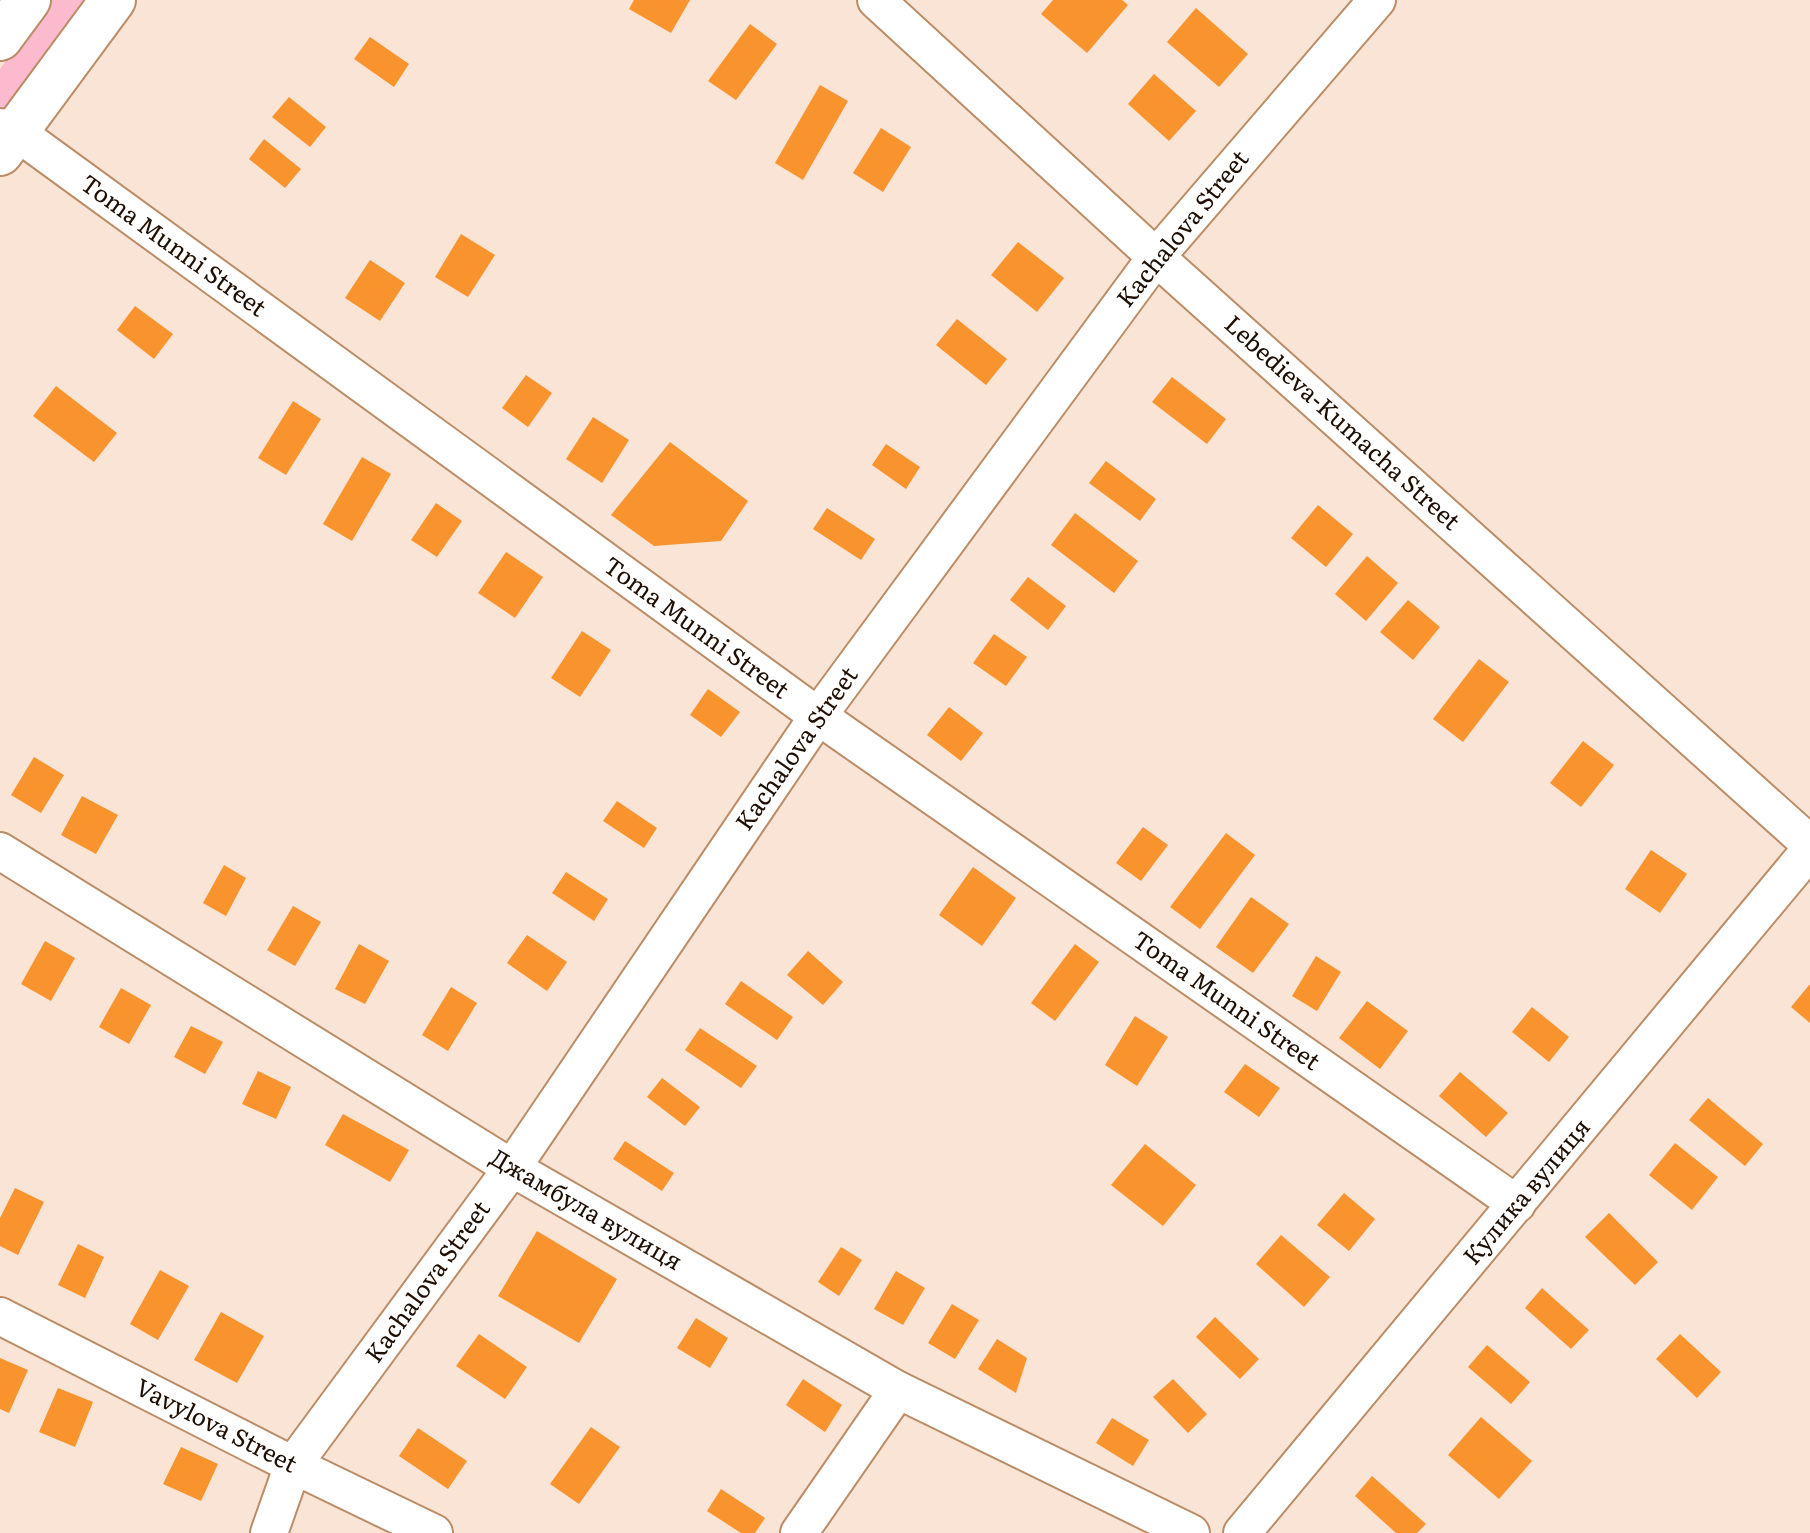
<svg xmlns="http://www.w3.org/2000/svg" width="1810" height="1533" font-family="Literata,serif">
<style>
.green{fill:#fbbacd}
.building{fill:#f9932e}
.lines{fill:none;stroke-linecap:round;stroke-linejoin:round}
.minor-casing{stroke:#bb8d67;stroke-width:40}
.major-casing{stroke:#bb8d67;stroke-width:48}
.minor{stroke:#fff;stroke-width:36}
.major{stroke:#fff;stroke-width:44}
.labels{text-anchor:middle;stroke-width:6;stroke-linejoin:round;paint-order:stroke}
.street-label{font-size:24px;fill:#1f0e02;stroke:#fff}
</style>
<rect width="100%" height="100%" fill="#f9e4d5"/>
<path class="green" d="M 51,0 L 88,0 L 7,111 L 0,110 L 0,69 Z"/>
<g class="building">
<path d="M 634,0 L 690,0 L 671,33 L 629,9 Z"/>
<path d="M 1053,0 L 1122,0 L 1128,5 L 1087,53 L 1041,14 Z"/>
<path d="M 1196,8 L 1248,54 L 1219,87 L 1167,42 Z"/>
<path d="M 750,24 L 777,44 L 736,100 L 708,81 Z"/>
<path d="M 370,37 L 409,64 L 394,87 L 354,59 Z"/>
<path d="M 1154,74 L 1196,111 L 1169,141 L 1128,104 Z"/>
<path d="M 820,85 L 848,101 L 803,180 L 775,163 Z"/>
<path d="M 289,97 L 326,127 L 310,147 L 272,117 Z"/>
<path d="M 881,128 L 911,147 L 883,192 L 853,173 Z"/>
<path d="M 264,139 L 301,169 L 285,188 L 249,159 Z"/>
<path d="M 461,234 L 495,255 L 468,297 L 435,277 Z"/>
<path d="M 1018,242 L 1064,278 L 1037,312 L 991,275 Z"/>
<path d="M 370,260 L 405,283 L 380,321 L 345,298 Z"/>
<path d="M 135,306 L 173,334 L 154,359 L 117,330 Z"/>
<path d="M 957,319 L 1007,359 L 986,385 L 936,345 Z"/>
<path d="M 526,375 L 552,393 L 528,427 L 502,408 Z"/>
<path d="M 1172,377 L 1226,419 L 1207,444 L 1152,402 Z"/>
<path d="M 56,386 L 117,433 L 94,462 L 33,416 Z"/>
<path d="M 293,401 L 321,419 L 286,475 L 258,458 Z"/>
<path d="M 593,417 L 629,440 L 602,483 L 566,459 Z"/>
<path d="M 670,442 L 748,501 L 721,541 L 654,546 L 611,515 Z"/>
<path d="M 886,444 L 920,467 L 906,489 L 872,465 Z"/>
<path d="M 362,457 L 391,474 L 352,541 L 323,524 Z"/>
<path d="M 1106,461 L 1156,499 L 1140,521 L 1089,483 Z"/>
<path d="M 436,503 L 462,521 L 437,557 L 411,540 Z"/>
<path d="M 1318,505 L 1353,534 L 1326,567 L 1291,538 Z"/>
<path d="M 827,508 L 875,539 L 861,560 L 813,529 Z"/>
<path d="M 1075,513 L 1138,561 L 1114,593 L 1051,545 Z"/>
<path d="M 506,552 L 543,577 L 515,618 L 478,593 Z"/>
<path d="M 1367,556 L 1398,583 L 1366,621 L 1335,594 Z"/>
<path d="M 1028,577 L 1066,606 L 1048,630 L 1010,600 Z"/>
<path d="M 1408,600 L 1440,627 L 1413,660 L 1380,632 Z"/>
<path d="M 582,631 L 611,650 L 580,697 L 551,678 Z"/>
<path d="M 994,634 L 1027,657 L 1006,686 L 973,663 Z"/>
<path d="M 1479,659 L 1509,682 L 1463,742 L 1433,719 Z"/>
<path d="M 708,689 L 740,712 L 721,737 L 690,715 Z"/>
<path d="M 949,707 L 983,733 L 961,761 L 927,735 Z"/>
<path d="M 1583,741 L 1614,765 L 1581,807 L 1550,783 Z"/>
<path d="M 34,757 L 64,775 L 41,813 L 11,795 Z"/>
<path d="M 82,796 L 118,815 L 96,854 L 61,835 Z"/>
<path d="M 617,801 L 657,828 L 644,848 L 603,821 Z"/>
<path d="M 1143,827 L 1168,845 L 1141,881 L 1116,863 Z"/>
<path d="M 1226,833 L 1255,855 L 1200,929 L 1170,907 Z"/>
<path d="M 1651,850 L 1687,874 L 1660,913 L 1625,889 Z"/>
<path d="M 224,865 L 246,878 L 226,916 L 203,903 Z"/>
<path d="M 973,867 L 1016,898 L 982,946 L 939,915 Z"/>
<path d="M 566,872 L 608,899 L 594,921 L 552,893 Z"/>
<path d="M 1251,897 L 1289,924 L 1253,973 L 1216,947 Z"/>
<path d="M 293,906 L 321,922 L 295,966 L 267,950 Z"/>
<path d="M 527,935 L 567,962 L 547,991 L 507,963 Z"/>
<path d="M 45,941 L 75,958 L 51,1001 L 21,984 Z"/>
<path d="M 359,944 L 389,961 L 365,1004 L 335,989 Z"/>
<path d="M 1075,944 L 1099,962 L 1055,1021 L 1031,1003 Z"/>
<path d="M 808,951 L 843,982 L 823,1005 L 787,975 Z"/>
<path d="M 1316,956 L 1341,972 L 1317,1011 L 1292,996 Z"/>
<path d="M 741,981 L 793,1017 L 777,1040 L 725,1004 Z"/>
<path d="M 1810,984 L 1810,1023 L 1791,1007 Z"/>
<path d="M 451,987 L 477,1003 L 448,1051 L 422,1035 Z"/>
<path d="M 121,988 L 151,1005 L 129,1044 L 99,1027 Z"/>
<path d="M 1367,1001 L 1408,1031 L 1380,1069 L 1339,1038 Z"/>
<path d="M 1532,1007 L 1569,1037 L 1549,1062 L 1512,1032 Z"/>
<path d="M 1135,1016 L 1168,1037 L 1137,1086 L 1105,1065 Z"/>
<path d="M 191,1026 L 223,1042 L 205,1074 L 174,1057 Z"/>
<path d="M 700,1028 L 757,1066 L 741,1088 L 685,1050 Z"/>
<path d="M 1245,1064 L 1280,1088 L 1259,1117 L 1224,1092 Z"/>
<path d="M 258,1071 L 291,1087 L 276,1119 L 242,1104 Z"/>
<path d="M 1460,1072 L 1508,1113 L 1486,1137 L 1439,1096 Z"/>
<path d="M 662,1078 L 700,1107 L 685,1126 L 647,1097 Z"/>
<path d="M 1708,1098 L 1763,1144 L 1745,1166 L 1689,1120 Z"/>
<path d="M 343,1114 L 409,1150 L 390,1182 L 325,1145 Z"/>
<path d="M 625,1141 L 674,1173 L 662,1191 L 613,1159 Z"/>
<path d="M 1675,1143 L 1718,1177 L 1692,1210 L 1649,1175 Z"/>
<path d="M 1145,1144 L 1196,1185 L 1163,1226 L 1111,1185 Z"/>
<path d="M 15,1188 L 44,1202 L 18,1255 L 0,1246 L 0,1218 Z"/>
<path d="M 1344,1193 L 1375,1219 L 1349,1251 L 1317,1225 Z"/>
<path d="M 1609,1213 L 1658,1262 L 1635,1285 L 1585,1237 Z"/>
<path d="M 537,1231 L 617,1279 L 579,1343 L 498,1296 Z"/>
<path d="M 1281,1235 L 1330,1277 L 1304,1307 L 1256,1264 Z"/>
<path d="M 78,1244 L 104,1257 L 85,1298 L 58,1285 Z"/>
<path d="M 841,1247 L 862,1260 L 839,1296 L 818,1282 Z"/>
<path d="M 160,1270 L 189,1286 L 158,1340 L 130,1324 Z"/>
<path d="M 896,1271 L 925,1288 L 903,1325 L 874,1309 Z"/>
<path d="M 1542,1288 L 1589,1330 L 1571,1349 L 1525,1308 Z"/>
<path d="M 952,1304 L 979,1320 L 955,1359 L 928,1343 Z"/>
<path d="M 221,1312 L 264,1336 L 237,1383 L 194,1360 Z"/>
<path d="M 1215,1317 L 1259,1359 L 1240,1379 L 1196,1337 Z"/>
<path d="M 696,1318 L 728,1338 L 710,1368 L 677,1348 Z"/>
<path d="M 479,1334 L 527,1367 L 505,1399 L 456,1366 Z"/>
<path d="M 1680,1334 L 1721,1372 L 1697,1398 L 1656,1359 Z"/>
<path d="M 997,1339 L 1027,1358 L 1016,1393 L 978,1369 Z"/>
<path d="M 1487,1345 L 1530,1382 L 1511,1404 L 1468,1367 Z"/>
<path d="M 0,1358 L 28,1370 L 9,1413 L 0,1409 Z"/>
<path d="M 803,1379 L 842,1405 L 825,1432 L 786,1405 Z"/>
<path d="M 1173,1379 L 1207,1414 L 1188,1433 L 1153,1397 Z"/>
<path d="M 58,1388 L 93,1402 L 75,1447 L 39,1432 Z"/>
<path d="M 1481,1417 L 1532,1461 L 1499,1499 L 1448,1455 Z"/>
<path d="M 1112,1418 L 1149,1440 L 1133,1466 L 1096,1443 Z"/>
<path d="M 591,1427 L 620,1447 L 579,1504 L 550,1484 Z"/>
<path d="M 418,1428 L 467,1461 L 448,1489 L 399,1456 Z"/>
<path d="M 181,1447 L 218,1464 L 201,1501 L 163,1484 Z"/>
<path d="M 1372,1476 L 1426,1524 L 1417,1533 L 1396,1533 L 1355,1496 Z"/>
<path d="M 721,1489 L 765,1518 L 755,1533 L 741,1533 L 707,1511 Z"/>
</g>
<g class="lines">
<g class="minor-casing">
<g id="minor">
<path d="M 876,0 L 1156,257 L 1810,844"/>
<path d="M 0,127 L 15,131 L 52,158 L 818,716 L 1517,1204"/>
<path d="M 0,851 L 512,1168 L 898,1390 L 1191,1533"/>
<path d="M 0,1316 L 293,1465 L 434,1533"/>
<path d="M 269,1533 L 293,1465 L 512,1168 L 818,716 L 1156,257 L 1377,0"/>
<path d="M 799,1533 L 898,1390"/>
<path d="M 1242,1533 L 1810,850"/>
</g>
</g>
<g class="major-casing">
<g id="major">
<path d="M 0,38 L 28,0"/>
<path d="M 0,153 L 113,0"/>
</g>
</g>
<use href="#minor" class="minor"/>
<use href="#major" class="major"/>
</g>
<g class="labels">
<g class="street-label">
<text transform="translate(1183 229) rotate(-51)" y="8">Kachalova Street</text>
<text transform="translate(173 246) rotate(36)" y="8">Toma Munni Street</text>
<text transform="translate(1342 423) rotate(42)" y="8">Lebedieva-Kumacha Street</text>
<text transform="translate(696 628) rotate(36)" y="8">Toma Munni Street</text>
<text transform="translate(797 749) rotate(-55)" y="8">Kachalova Street</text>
<text transform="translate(1226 1001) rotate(35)" y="8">Toma Munni Street</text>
<text transform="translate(1527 1192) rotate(-50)" y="8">Кулика вулиця</text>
<text transform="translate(586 1210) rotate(30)" y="8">Джамбула вулиця</text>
<text transform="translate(428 1282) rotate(-54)" y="8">Kachalova Street</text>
<text transform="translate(216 1426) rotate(27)" y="8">Vavylova Street</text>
</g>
</g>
</svg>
